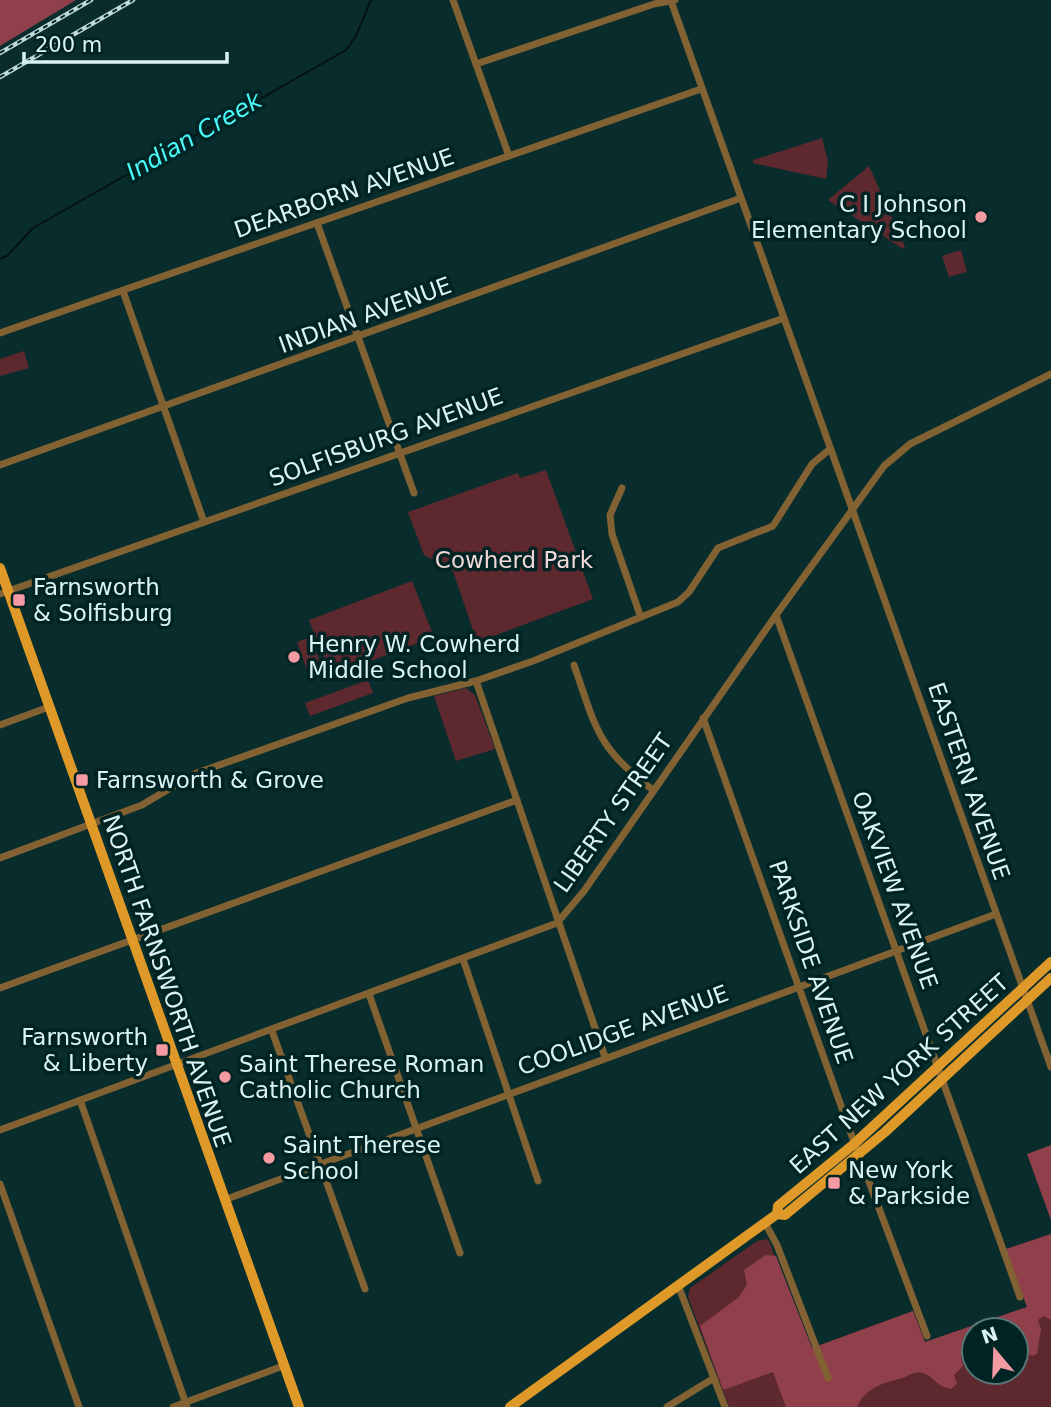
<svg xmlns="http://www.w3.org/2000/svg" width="1051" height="1407" font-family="'DejaVu Sans',sans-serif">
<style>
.green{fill:#5e282f;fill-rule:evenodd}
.forest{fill:#90404a}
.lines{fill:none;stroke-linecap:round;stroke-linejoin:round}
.stream{stroke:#041212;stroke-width:2}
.minor{stroke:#826133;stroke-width:7}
.major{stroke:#de9928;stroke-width:10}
.rail-casing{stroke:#bfd9d9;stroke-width:4.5}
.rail{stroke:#002323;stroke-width:2;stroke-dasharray:5;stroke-linecap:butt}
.poi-dot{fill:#f49aa2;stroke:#002323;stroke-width:2.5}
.labels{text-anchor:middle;stroke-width:7;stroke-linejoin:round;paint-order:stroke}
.street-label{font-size:23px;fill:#dbf3f3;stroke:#002323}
.poi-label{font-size:23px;fill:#dbf3f3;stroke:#002323;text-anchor:start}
.park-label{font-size:23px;fill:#f0d7d8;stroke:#002323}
.water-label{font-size:24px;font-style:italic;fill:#49fbfa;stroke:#002323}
</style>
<rect width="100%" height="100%" fill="#082d2c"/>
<g class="green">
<path d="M 822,138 L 828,161 L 826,179 L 753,163 L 753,160 Z"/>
<path d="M 869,166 L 905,247 L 903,249 L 828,200 Z"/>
<path d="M 961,250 L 967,272 L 949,277 L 942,256 Z"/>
<path d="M 24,351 L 29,368 L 0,376 L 0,359 Z"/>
<path d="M 546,470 L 593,599 L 477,642 L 453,571 L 424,555 L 408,512 L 518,473 L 520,478 Z"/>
<path d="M 412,581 L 434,637 L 331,676 L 309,620 Z"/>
<path d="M 311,637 L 321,665 L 307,670 L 297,642 Z"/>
<path d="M 368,680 L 373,693 L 310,716 L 305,703 Z"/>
<path d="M 466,688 L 475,695 L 495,749 L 456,761 L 434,696 Z"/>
<path d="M 1051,1234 L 1051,1407 L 729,1407 L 688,1297 L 690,1288 L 757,1241 L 768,1239 L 812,1348 L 913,1311 L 925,1342 L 1027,1307 L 1006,1249 ZM 974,1330 L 1016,1330 L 1016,1372 L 974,1372 Z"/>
</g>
<g class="forest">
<path d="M 0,0 L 76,0 L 0,46 Z"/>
<path d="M 1051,1145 L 1051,1220 L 1027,1154 Z"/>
<path d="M 1051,1234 L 1051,1320 L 1044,1316 L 1038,1320 L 1041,1329 L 1037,1354 L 1032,1356 L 1016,1346 L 1016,1330 L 974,1330 L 973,1353 L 961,1355 L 963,1366 L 954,1375 L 957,1384 L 951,1389 C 935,1386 935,1377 923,1373 C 914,1370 909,1376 902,1378 C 883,1383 865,1388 857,1407 L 786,1407 L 773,1372 L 723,1390 L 700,1326 L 739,1297 L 747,1284 L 744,1270 L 766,1255 L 776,1256 L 812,1348 L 913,1311 L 925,1342 L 1027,1307 L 1006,1249 Z"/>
</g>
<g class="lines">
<path class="stream" d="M 0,259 L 8,255 L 33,228 L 346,50 L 356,36 L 371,0"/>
<g class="minor">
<path d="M 453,0 L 509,156"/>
<path d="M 671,1 L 1051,1067"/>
<path d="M 476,64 L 654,4 L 675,0"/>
<path d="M 317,223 L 414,493"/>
<path d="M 123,291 L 204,522"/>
<path d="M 0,333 L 701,89"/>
<path d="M 0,465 L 741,198"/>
<path d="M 622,488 L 610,515 L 612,534 L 640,615"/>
<path d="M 0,594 L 784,318"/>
<path d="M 776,615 L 1020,1297"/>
<path d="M 574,665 C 596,728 597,748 653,790"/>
<path d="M 476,681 L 605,1057"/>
<path d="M 703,718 L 850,1131 L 927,1336"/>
<path d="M 0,725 L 49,707"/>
<path d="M 0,858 L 142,805 L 194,774 L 408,698 L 476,681 L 533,661 L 678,602 L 689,592 L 718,548 L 773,526 L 812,464 L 830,449"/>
<path d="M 463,959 L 538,1181"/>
<path d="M 0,988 L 517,800"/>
<path d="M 369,994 L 460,1253"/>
<path d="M 272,1031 L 365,1289"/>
<path d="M 80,1100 L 187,1407"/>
<path d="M 0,1130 L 557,923 L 584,891 L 776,615 L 884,466 L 910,444 L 1051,374"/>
<path d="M 0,1184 L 79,1407"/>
<path d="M 224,1200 L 996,914"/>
<path d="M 765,1223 L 777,1245 L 828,1378"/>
<path d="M 678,1285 L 725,1407"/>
<path d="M 173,1407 L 283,1366"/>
<path d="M 667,1407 L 714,1378"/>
</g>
<g class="major">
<path d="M 0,568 L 299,1407"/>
<path d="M 777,1214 L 778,1206 L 854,1144 L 1051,962"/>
<path d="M 510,1407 L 777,1214 L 785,1215 L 885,1132 L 1051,978"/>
</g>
<g class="rail-casing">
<g id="rail">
<path d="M 0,53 L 91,0"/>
<path d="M 0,77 L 133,0"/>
</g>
</g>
<use href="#rail" class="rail"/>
</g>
<g class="poi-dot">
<circle cx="981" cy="217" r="7"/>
<rect x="12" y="593" width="14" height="14" rx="3.5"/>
<circle cx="294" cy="657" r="7"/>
<rect x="75" y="773" width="14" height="14" rx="3.5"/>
<rect x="155" y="1043" width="14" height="14" rx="3.5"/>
<circle cx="225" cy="1077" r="7"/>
<circle cx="269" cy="1158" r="7"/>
<rect x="827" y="1176" width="14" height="14" rx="3.5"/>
</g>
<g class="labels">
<g class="street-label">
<text transform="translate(344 193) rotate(-19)" y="8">DEARBORN AVENUE</text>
<text transform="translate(365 315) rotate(-20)" y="8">INDIAN AVENUE</text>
<text transform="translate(386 437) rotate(-20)" y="8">SOLFISBURG AVENUE</text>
<text transform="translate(969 781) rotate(71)" y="8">EASTERN AVENUE</text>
<text transform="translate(613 813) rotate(-55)" y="8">LIBERTY STREET</text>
<text transform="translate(895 890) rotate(70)" y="8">OAKVIEW AVENUE</text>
<text transform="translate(811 962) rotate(71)" y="8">PARKSIDE AVENUE</text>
<text transform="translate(167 981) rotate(71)" y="8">NORTH FARNSWORTH AVENUE</text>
<text transform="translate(623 1030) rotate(-20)" y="8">COOLIDGE AVENUE</text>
<text transform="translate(899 1074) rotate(-42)" y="8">EAST NEW YORK STREET</text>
</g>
<g class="poi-label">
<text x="967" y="212" text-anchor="end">C I Johnson<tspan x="967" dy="26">Elementary School</tspan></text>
<text x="33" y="595">Farnsworth<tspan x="33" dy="26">&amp; Solfisburg</tspan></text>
<text x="308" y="652">Henry W. Cowherd<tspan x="308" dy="26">Middle School</tspan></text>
<text x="96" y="788">Farnsworth &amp; Grove</text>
<text x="148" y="1045" text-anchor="end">Farnsworth<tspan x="148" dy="26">&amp; Liberty</tspan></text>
<text x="239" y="1072">Saint Therese Roman<tspan x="239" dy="26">Catholic Church</tspan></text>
<text x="283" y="1153">Saint Therese<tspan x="283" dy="26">School</tspan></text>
<text x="848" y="1178">New York<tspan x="848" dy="26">&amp; Parkside</tspan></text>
</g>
<g class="park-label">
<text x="514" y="568">Cowherd Park</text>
</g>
<g class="water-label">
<text transform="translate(194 136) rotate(-30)" y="8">Indian Creek</text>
</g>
</g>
<g transform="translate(995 1351) rotate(341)"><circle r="33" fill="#002323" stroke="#587676" stroke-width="2"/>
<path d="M0-5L12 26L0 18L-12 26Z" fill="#f49aa2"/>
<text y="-10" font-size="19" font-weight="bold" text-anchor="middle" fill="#dbf3f3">N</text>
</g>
<path d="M24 52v10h203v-10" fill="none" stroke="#dbf3f3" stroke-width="3.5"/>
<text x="35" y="52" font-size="21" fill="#dbf3f3" stroke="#002323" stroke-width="5" paint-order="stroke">200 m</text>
</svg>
